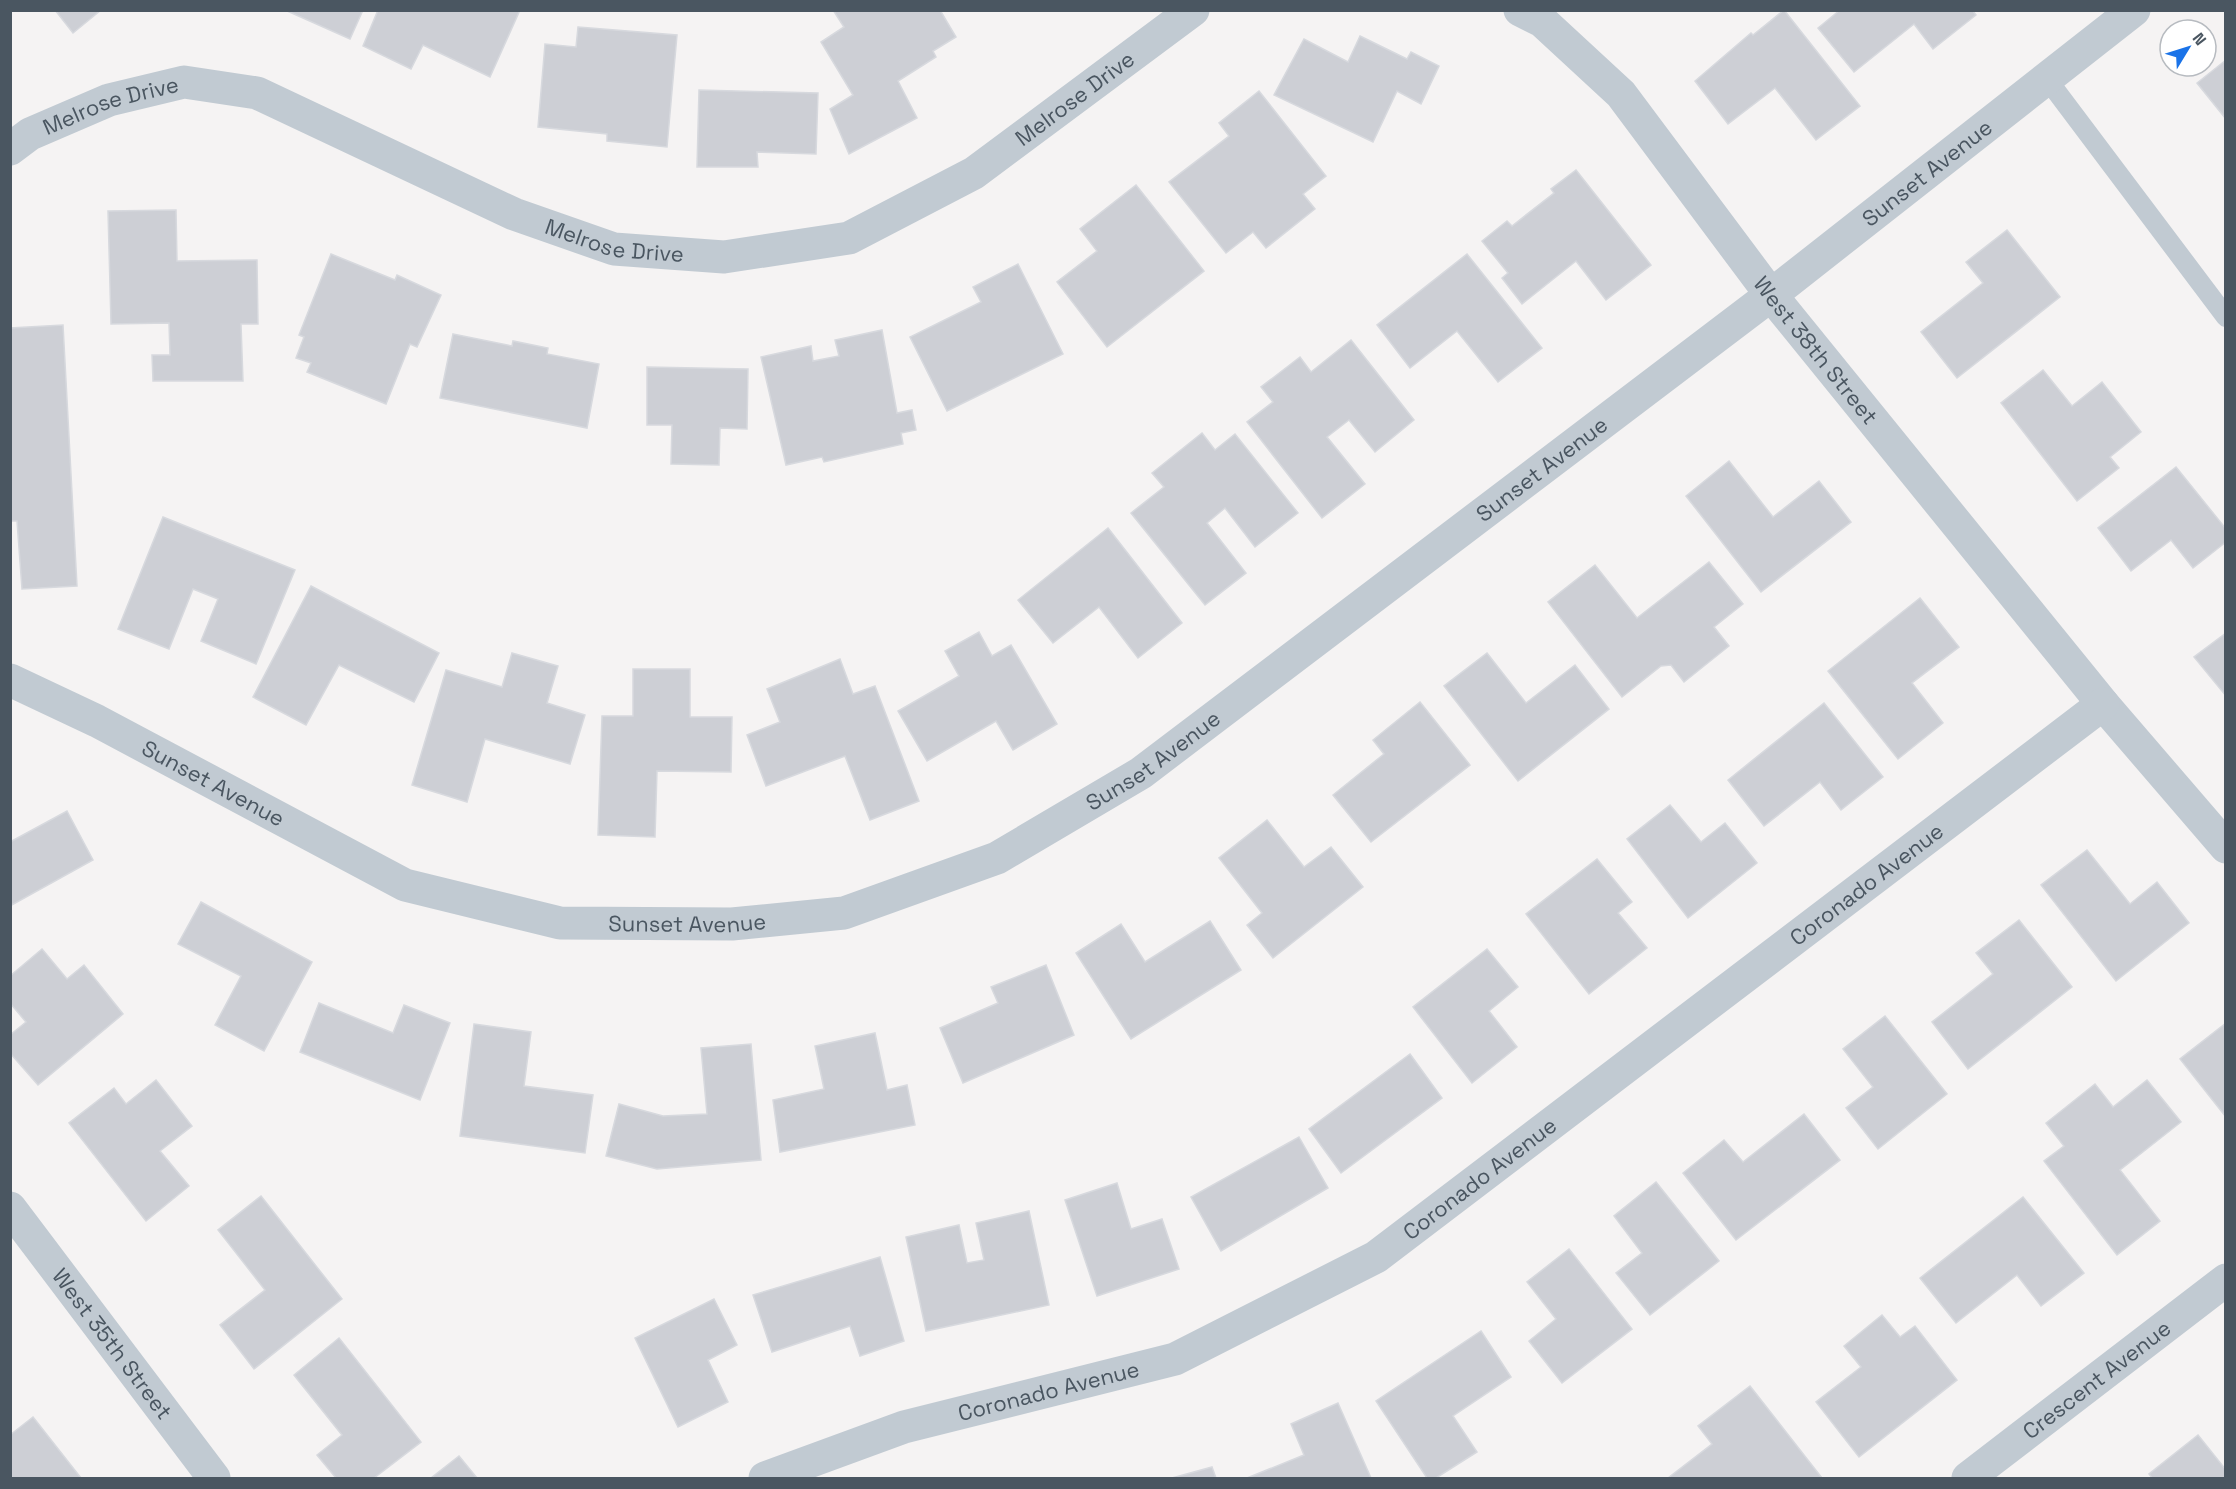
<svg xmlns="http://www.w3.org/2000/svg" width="2236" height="1489" font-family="'Space Grotesk',sans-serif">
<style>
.building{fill:#cdcfd5;stroke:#d7d9de;stroke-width:1.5}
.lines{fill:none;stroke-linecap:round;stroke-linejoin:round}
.service{stroke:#c1cad2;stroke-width:20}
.minor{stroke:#c1cad2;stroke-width:33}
.labels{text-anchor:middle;stroke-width:6;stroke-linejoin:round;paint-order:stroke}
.street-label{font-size:22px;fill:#4a5661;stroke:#fff}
</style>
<rect width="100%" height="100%" fill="#f5f3f3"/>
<g class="building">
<path d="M 55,10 L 101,10 L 73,33 Z"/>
<path d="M 285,10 L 363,10 L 350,39 Z"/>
<path d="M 378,10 L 520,10 L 490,77 L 423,45 L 411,69 L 363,46 Z"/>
<path d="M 833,10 L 940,10 L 956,37 L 933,51 L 936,57 L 898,81 L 917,118 L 849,154 L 830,109 L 853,95 L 821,42 L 844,27 Z"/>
<path d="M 1784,10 L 1860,106 L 1816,140 L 1775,88 L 1728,124 L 1695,81 L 1751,33 L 1753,35 Z"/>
<path d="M 1840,10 L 1972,10 L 1976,15 L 1933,49 L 1914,24 L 1854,72 L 1818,28 Z"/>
<path d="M 578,27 L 677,35 L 667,147 L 607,141 L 607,134 L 538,127 L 545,44 L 576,47 Z"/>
<path d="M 1360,36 L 1407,59 L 1411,52 L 1439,66 L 1421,104 L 1397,91 L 1373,142 L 1274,95 L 1304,39 L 1348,62 Z"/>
<path d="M 2226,60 L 2226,119 L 2197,83 Z"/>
<path d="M 699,90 L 818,93 L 816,154 L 757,152 L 758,167 L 697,167 Z"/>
<path d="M 1259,91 L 1326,176 L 1303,194 L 1315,209 L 1266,248 L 1253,232 L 1226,253 L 1169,182 L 1229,136 L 1219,123 Z"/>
<path d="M 1576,170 L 1651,265 L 1606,300 L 1576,261 L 1522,304 L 1502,278 L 1508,273 L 1482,241 L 1507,221 L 1512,226 L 1554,193 L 1551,189 Z"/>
<path d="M 1136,185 L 1204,271 L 1107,347 L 1057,282 L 1097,251 L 1080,229 Z"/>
<path d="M 176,210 L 177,261 L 257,260 L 258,324 L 241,324 L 243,381 L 153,381 L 152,355 L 170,355 L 169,323 L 111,324 L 108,211 Z"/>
<path d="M 2007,230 L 2060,297 L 1957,378 L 1921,332 L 1983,283 L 1966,262 Z"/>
<path d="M 331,254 L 395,280 L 397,275 L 441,295 L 417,347 L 410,344 L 386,404 L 307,372 L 311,363 L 296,358 L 304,337 L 299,335 Z"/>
<path d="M 1467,254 L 1542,348 L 1498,382 L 1457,331 L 1410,368 L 1377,325 Z"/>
<path d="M 1018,264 L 1063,354 L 947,411 L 910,337 L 981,302 L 973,287 Z"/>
<path d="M 63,325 L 77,586 L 22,589 L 17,521 L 10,521 L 10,328 Z"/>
<path d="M 882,330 L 897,413 L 912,410 L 916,430 L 901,433 L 903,444 L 824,462 L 822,457 L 786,465 L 761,357 L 811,346 L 813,361 L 839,356 L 835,340 Z"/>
<path d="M 453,334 L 512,346 L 513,341 L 548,348 L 547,354 L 599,364 L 587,428 L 440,398 Z"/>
<path d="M 1351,340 L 1414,420 L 1375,452 L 1349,420 L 1327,437 L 1365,484 L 1322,518 L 1247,422 L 1273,402 L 1261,387 L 1300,357 L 1311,372 Z"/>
<path d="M 647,367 L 748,369 L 747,429 L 720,428 L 719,465 L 671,464 L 672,425 L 647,425 Z"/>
<path d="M 2043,370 L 2072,406 L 2102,382 L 2141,432 L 2110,457 L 2119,468 L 2077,501 L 2001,403 Z"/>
<path d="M 1202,433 L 1215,450 L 1235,434 L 1298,513 L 1255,547 L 1225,508 L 1207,523 L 1246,573 L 1205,605 L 1131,513 L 1164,487 L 1152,473 Z"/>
<path d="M 1729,461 L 1773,517 L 1819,481 L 1851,522 L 1761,592 L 1686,496 Z"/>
<path d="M 2176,467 L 2226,529 L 2226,542 L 2193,568 L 2171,540 L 2131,571 L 2098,528 Z"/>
<path d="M 163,517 L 295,570 L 256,664 L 201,641 L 218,599 L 193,589 L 169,649 L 118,629 Z"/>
<path d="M 1108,528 L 1182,623 L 1138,658 L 1099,607 L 1053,643 L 1018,600 Z"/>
<path d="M 1709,562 L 1743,604 L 1714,627 L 1729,646 L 1684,682 L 1671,665 L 1661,666 L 1622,697 L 1548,602 L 1595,565 L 1637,618 Z"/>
<path d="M 311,586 L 439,653 L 414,702 L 339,665 L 306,725 L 253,697 Z"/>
<path d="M 1920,598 L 1959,647 L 1912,683 L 1943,723 L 1898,759 L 1828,671 Z"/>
<path d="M 979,632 L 992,656 L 1011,645 L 1057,724 L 1013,750 L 996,721 L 927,761 L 898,711 L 959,676 L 945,651 Z"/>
<path d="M 2226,633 L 2226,696 L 2194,657 Z"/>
<path d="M 512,653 L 558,666 L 547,703 L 585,715 L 570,764 L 485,739 L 467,802 L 412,785 L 446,670 L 502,687 Z"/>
<path d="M 1487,653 L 1526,703 L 1575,665 L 1609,709 L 1518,781 L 1444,686 Z"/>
<path d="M 840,659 L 853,694 L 875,686 L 919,801 L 870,820 L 845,756 L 766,786 L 747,735 L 780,722 L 767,689 Z"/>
<path d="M 633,669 L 690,669 L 690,717 L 732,717 L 731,772 L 657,771 L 655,837 L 598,835 L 602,716 L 633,716 Z"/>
<path d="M 1420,702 L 1470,765 L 1371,842 L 1333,795 L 1384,754 L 1373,740 Z"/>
<path d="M 1824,703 L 1883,777 L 1841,810 L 1820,782 L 1764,826 L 1728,780 Z"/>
<path d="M 1670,805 L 1701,842 L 1725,823 L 1757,863 L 1688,918 L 1627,839 Z"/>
<path d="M 67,811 L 93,860 L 10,906 L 10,842 Z"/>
<path d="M 1267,820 L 1304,867 L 1331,847 L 1363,887 L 1273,958 L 1247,925 L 1262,913 L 1219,858 Z"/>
<path d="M 2087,850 L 2130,904 L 2157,882 L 2189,923 L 2116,981 L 2041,885 Z"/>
<path d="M 1597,859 L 1632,902 L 1618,913 L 1647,948 L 1589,994 L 1526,914 Z"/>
<path d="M 201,902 L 312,962 L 264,1051 L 215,1025 L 241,976 L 178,944 Z"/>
<path d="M 2019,920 L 2072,987 L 1968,1069 L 1932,1022 L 1993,974 L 1976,953 Z"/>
<path d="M 1210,921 L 1241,970 L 1131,1039 L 1076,953 L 1121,924 L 1145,962 Z"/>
<path d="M 42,949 L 67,979 L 84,965 L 123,1014 L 38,1085 L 10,1053 L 10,1035 L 26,1022 L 10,1003 L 10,976 Z"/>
<path d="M 1487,949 L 1518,987 L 1489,1011 L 1517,1047 L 1472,1083 L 1413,1007 Z"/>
<path d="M 1046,965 L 1074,1035 L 963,1083 L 940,1028 L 998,1003 L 991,987 Z"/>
<path d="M 319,1003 L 393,1033 L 404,1005 L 450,1023 L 420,1100 L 300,1052 Z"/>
<path d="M 1885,1016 L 1947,1094 L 1878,1149 L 1846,1108 L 1873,1087 L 1843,1049 Z"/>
<path d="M 2226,1023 L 2226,1117 L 2180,1059 Z"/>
<path d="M 474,1024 L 531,1032 L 524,1086 L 593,1095 L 585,1153 L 460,1136 Z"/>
<path d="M 875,1033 L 887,1090 L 907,1085 L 915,1125 L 780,1152 L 773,1100 L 824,1089 L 815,1046 Z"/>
<path d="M 751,1044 L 761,1160 L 657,1169 L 606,1156 L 619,1104 L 663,1116 L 707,1114 L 701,1048 Z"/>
<path d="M 1410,1054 L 1442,1098 L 1341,1173 L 1309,1129 Z"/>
<path d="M 156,1080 L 192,1126 L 160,1151 L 189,1186 L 146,1221 L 69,1123 L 114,1088 L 126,1104 Z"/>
<path d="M 2147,1080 L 2181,1122 L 2120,1170 L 2160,1221 L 2117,1255 L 2044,1161 L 2064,1146 L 2046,1123 L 2095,1084 L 2113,1107 Z"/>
<path d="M 1804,1114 L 1840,1160 L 1736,1240 L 1683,1173 L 1724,1140 L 1743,1162 Z"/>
<path d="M 1299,1137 L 1328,1188 L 1221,1251 L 1191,1197 Z"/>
<path d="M 1656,1182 L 1719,1261 L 1650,1315 L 1616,1273 L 1642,1253 L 1614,1216 Z"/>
<path d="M 1117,1183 L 1131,1229 L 1162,1219 L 1179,1269 L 1097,1296 L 1065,1200 Z"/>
<path d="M 261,1196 L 342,1299 L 254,1369 L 220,1325 L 265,1290 L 218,1230 Z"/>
<path d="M 2023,1197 L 2084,1273 L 2041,1306 L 2017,1275 L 1956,1323 L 1920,1278 Z"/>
<path d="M 1029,1211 L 1049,1305 L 926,1331 L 906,1237 L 959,1225 L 967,1263 L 984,1260 L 976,1223 Z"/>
<path d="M 1569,1249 L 1632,1329 L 1562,1383 L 1529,1341 L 1556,1319 L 1527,1282 Z"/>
<path d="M 880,1257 L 904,1341 L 860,1356 L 850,1326 L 772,1352 L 753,1295 Z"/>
<path d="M 714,1299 L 737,1345 L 708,1360 L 728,1402 L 678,1427 L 635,1338 Z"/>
<path d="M 1882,1315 L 1900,1337 L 1915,1326 L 1957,1380 L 1859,1457 L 1816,1402 L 1861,1367 L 1844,1346 Z"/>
<path d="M 1481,1331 L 1511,1377 L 1453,1416 L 1477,1452 L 1436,1478 L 1427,1478 L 1376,1401 Z"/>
<path d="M 339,1338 L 421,1442 L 374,1478 L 336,1478 L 317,1455 L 342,1435 L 294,1375 Z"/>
<path d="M 1750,1386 L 1822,1478 L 1668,1478 L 1712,1444 L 1698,1426 Z"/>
<path d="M 1338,1403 L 1371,1478 L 1247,1478 L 1304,1455 L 1291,1424 Z"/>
<path d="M 33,1417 L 81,1478 L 10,1478 L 10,1435 Z"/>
<path d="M 2198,1435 L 2226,1470 L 2226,1478 L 2152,1478 L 2149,1474 Z"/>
<path d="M 459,1456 L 477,1478 L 431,1478 Z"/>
<path d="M 1212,1467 L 1216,1478 L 1172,1478 Z"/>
</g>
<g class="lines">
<path class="service" d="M 2047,79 L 2226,317"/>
<g class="minor">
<path id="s1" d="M 1520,10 L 1542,21 L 1621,94 L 1771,295 L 2103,704 L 2226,847"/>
<path id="s2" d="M 10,149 L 30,134 L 109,100 L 184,82 L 257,93 L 514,214 L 614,249 L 724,257 L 849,238 L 974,173 L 1193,10"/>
<path id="s3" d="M 10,680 L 97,721 L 405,885 L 560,923 L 732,924 L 844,913 L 997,858 L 1141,773 L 1771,295 L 2134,10"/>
<path id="s4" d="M 10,1208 L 214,1478"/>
<path id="s5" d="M 765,1478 L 904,1427 L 1175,1359 L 1376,1257 L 2103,704"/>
<path id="s6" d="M 1968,1478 L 2226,1280"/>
</g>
</g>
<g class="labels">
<g class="street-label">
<text dy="8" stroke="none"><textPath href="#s2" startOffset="1155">Melrose Drive</textPath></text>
<text dy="8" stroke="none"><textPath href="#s2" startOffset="111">Melrose Drive</textPath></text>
<text dy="8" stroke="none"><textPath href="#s3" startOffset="2208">Sunset Avenue</textPath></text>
<text dy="8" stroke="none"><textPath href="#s2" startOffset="651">Melrose Drive</textPath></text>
<text dy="8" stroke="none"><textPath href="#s1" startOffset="454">West 38th Street</textPath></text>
<text dy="8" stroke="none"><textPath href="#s3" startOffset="1722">Sunset Avenue</textPath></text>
<text dy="8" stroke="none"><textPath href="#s3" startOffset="1236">Sunset Avenue</textPath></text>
<text dy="8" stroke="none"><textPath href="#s3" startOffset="228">Sunset Avenue</textPath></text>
<text dy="8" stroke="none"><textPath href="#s5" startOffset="1269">Coronado Avenue</textPath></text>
<text dy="8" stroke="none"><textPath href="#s3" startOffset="732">Sunset Avenue</textPath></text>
<text dy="8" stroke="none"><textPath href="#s5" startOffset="783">Coronado Avenue</textPath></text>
<text dy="8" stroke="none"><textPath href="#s4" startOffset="170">West 35th Street</textPath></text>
<text dy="8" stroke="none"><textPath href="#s6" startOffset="162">Crescent Avenue</textPath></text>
<text dy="8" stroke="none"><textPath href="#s5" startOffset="297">Coronado Avenue</textPath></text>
</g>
</g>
<rect width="2236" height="1489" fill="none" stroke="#4a5661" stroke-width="24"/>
<g transform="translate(2188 48) rotate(52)"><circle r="28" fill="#ffffff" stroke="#b7bbc0" stroke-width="1.5"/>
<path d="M0-4.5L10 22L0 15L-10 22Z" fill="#1a73e8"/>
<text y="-9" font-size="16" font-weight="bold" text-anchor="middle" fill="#4a5661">N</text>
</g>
</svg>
